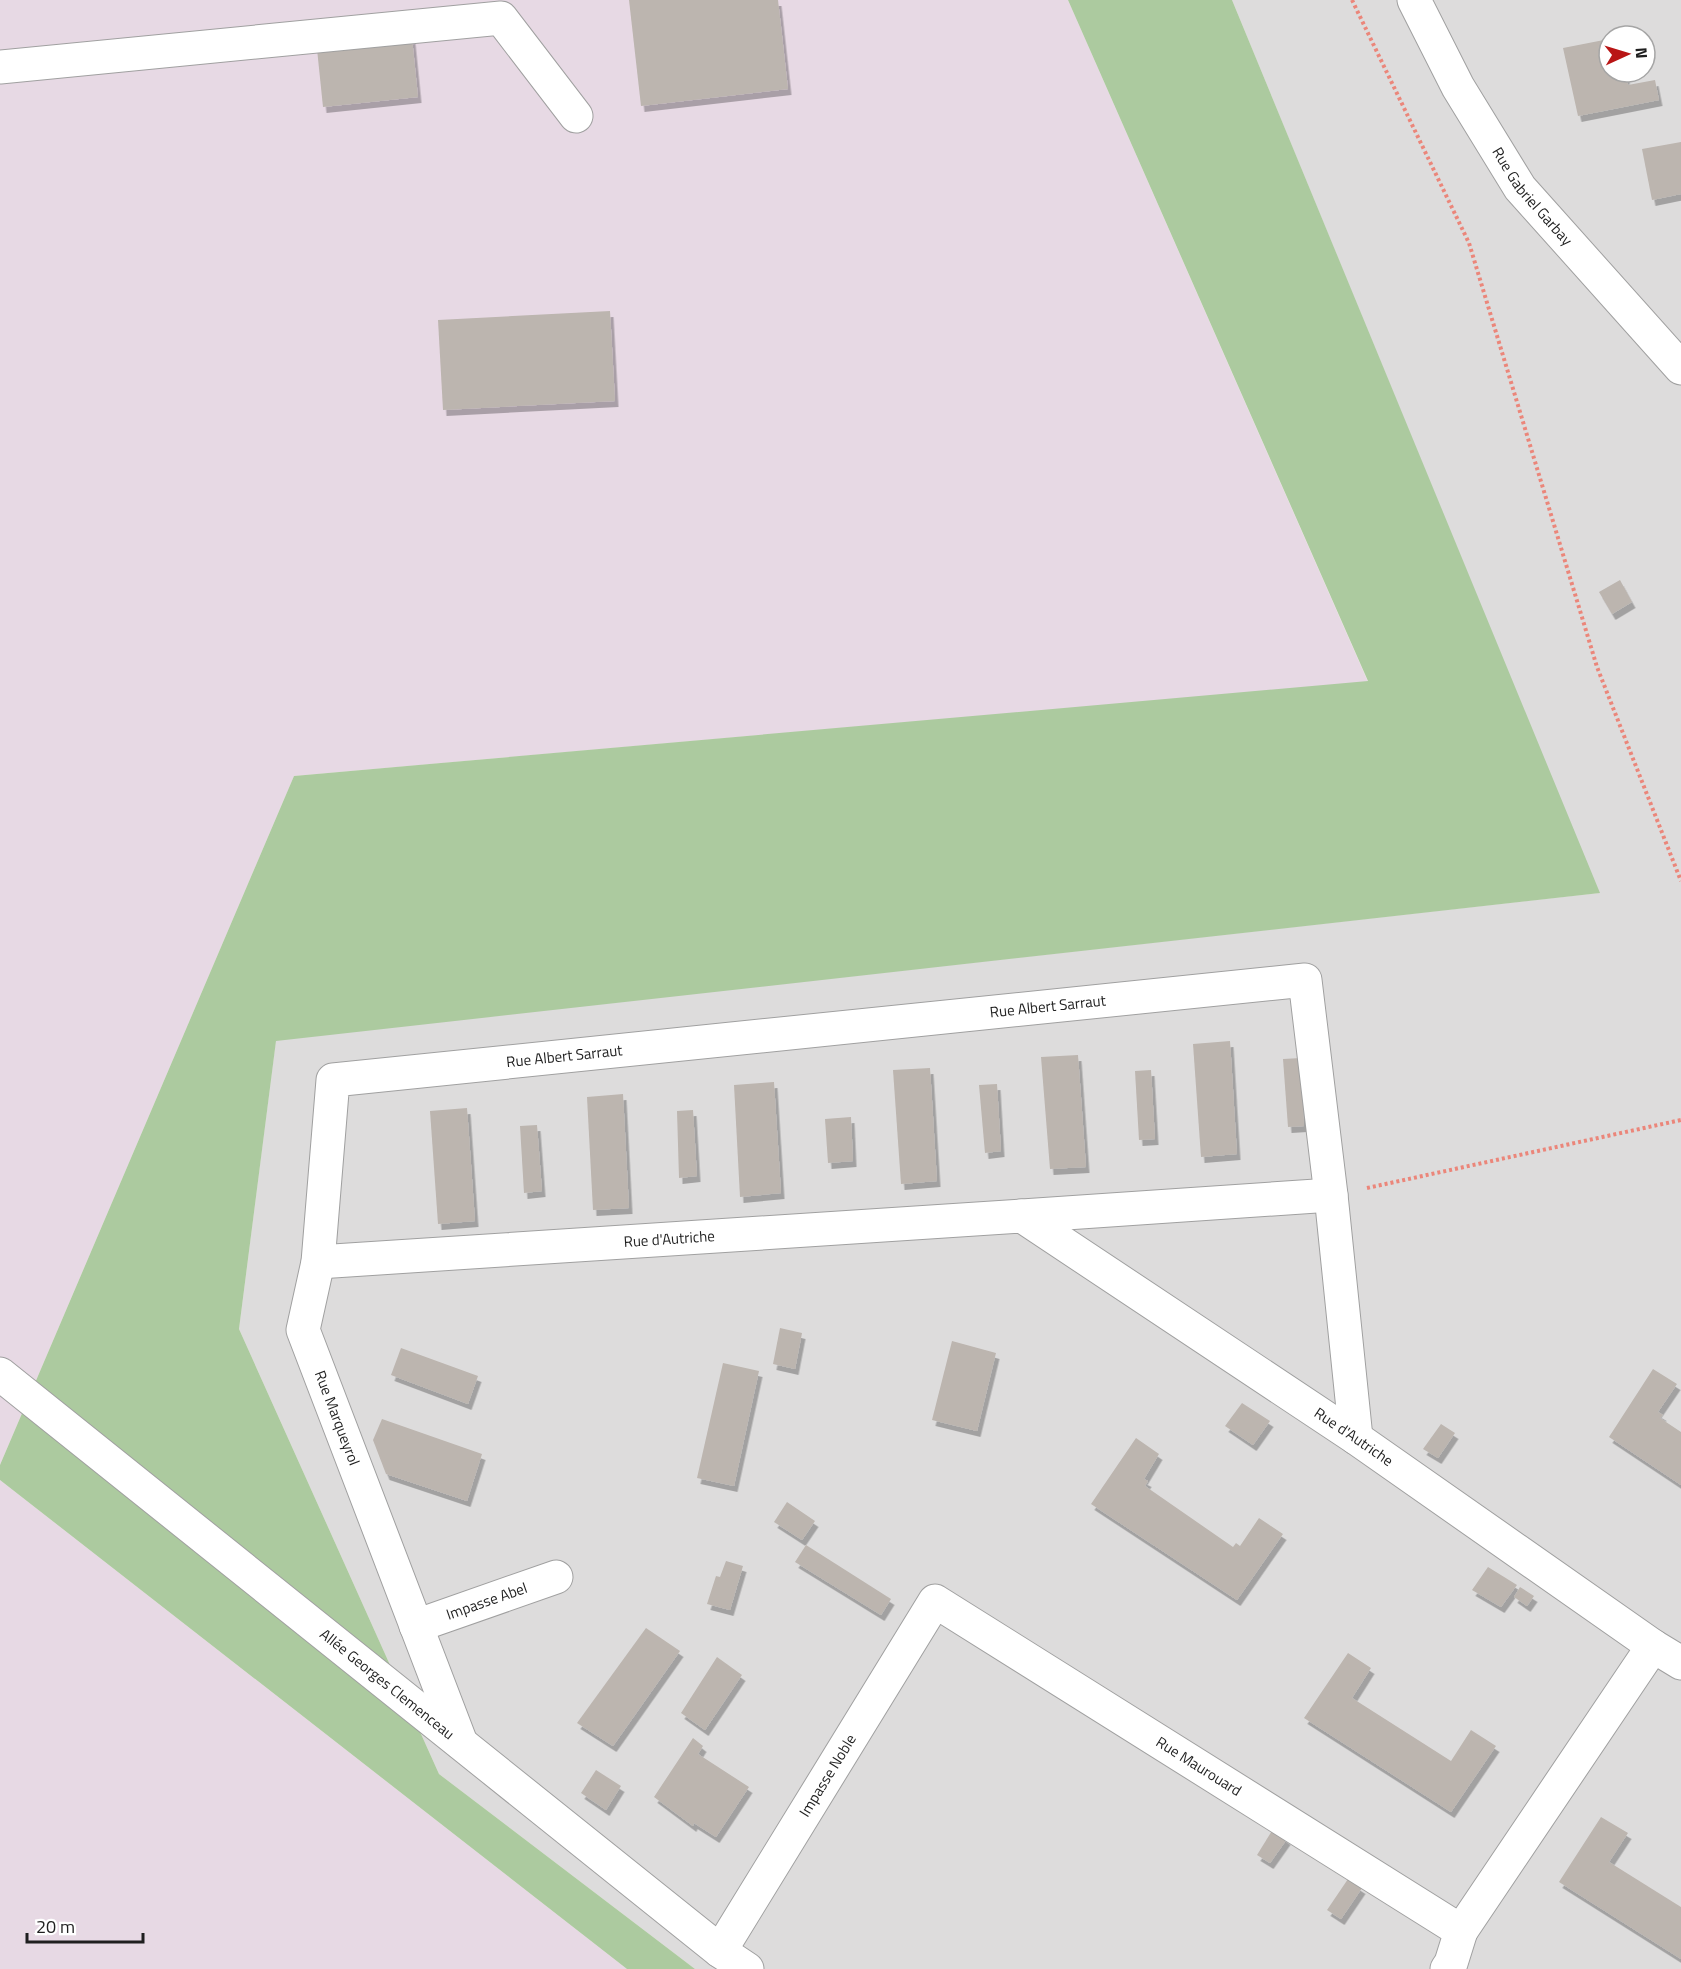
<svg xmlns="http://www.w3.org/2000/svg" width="1681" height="1969" font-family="'Titillium Web',sans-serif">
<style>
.residential{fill:#dddcdc;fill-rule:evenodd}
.industrial{fill:#e7d9e4}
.forest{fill:#acca9f}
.building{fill:#bcb5af;filter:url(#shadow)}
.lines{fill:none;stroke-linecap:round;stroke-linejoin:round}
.minor-casing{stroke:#a0a0a0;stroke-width:35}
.path{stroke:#eb867a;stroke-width:4;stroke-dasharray:3 3;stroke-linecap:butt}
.minor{stroke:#fff;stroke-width:33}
.labels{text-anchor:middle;stroke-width:5;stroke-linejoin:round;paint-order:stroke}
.street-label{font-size:15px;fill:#1f1f1f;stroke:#fff}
</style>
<defs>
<filter id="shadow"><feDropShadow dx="3.5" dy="6" stdDeviation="0" flood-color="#0004"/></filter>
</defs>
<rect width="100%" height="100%" fill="#efece6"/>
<path class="residential" d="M 1232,0 L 1681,0 L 1681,1969 L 695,1969 L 439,1774 L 239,1329 L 276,1040 L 1599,893 ZM 1609,36 L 1645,36 L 1645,72 L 1609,72 Z"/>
<g class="industrial">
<path d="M 0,0 L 1068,0 L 1368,682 L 294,776 L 0,1465 Z"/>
<path d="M 0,1480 L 627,1969 L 0,1969 Z"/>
</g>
<path class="forest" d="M 1068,0 L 1232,0 L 1600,893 L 276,1041 L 239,1329 L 439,1774 L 695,1969 L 627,1969 L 0,1480 L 0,1465 L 294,776 L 1368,681 Z"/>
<g class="building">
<path d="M 629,0 L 778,0 L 788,89 L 641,106 Z"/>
<path d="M 412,38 L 418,97 L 323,107 L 317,49 Z"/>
<path d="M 1609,39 L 1609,72 L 1625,72 L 1628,85 L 1655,80 L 1659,100 L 1578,116 L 1563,48 Z"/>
<path d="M 1681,142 L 1681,194 L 1652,200 L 1642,149 Z"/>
<path d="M 610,311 L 615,401 L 443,410 L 438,320 Z"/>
<path d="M 1620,580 L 1632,602 L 1612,614 L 1599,592 Z"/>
<path d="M 1230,1041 L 1237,1154 L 1201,1157 L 1193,1044 Z"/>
<path d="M 1078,1055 L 1086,1167 L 1050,1169 L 1041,1057 Z"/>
<path d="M 1301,1058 L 1304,1126 L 1288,1127 L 1283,1059 Z"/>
<path d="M 930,1068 L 937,1181 L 901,1184 L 893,1070 Z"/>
<path d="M 1151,1070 L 1155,1139 L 1139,1140 L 1135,1071 Z"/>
<path d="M 774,1082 L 781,1193 L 740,1197 L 734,1085 Z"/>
<path d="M 997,1084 L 1001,1151 L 985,1153 L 979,1085 Z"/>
<path d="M 623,1094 L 629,1208 L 593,1210 L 587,1097 Z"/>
<path d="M 467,1108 L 475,1221 L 438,1224 L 430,1111 Z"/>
<path d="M 693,1110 L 697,1176 L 679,1178 L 677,1111 Z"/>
<path d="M 851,1117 L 853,1161 L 828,1163 L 825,1119 Z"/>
<path d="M 537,1125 L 542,1191 L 524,1193 L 520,1126 Z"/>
<path d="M 780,1328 L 802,1333 L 795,1369 L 773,1364 Z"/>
<path d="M 952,1341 L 996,1353 L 977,1431 L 932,1420 Z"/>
<path d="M 401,1348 L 478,1376 L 468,1404 L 391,1375 Z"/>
<path d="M 723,1363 L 759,1371 L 734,1486 L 697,1478 Z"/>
<path d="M 1653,1369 L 1677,1384 L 1658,1412 L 1663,1415 L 1660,1418 L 1681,1432 L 1681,1485 L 1609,1437 Z"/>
<path d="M 1242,1403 L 1270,1421 L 1253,1445 L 1225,1426 Z"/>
<path d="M 382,1419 L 482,1454 L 467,1501 L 386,1474 L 373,1440 Z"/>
<path d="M 1441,1424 L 1455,1433 L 1438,1458 L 1423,1449 Z"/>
<path d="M 1136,1438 L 1159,1454 L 1144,1479 L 1148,1481 L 1145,1486 L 1233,1547 L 1236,1543 L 1240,1546 L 1259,1518 L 1283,1534 L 1237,1600 L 1091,1504 Z"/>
<path d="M 787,1502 L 815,1521 L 802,1540 L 774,1522 Z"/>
<path d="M 806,1545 L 891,1599 L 881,1615 L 795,1562 Z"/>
<path d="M 726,1561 L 743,1566 L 730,1610 L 707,1604 L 716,1576 L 720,1577 Z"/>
<path d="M 1488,1567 L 1517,1585 L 1501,1607 L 1472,1590 Z"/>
<path d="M 1520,1587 L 1534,1596 L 1527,1606 L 1514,1597 Z"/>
<path d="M 646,1628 L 680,1651 L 613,1746 L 577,1723 Z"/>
<path d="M 1348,1653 L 1371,1668 L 1352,1698 L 1451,1761 L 1471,1730 L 1496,1746 L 1451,1812 L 1304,1718 Z"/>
<path d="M 717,1657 L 742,1675 L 705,1730 L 681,1713 Z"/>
<path d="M 693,1738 L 703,1746 L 698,1754 L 749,1787 L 716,1837 L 694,1823 L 693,1826 L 654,1797 Z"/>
<path d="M 596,1770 L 621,1786 L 606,1810 L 581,1793 Z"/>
<path d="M 1601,1817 L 1628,1833 L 1609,1862 L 1681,1907 L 1681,1959 L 1559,1882 Z"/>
<path d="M 1273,1829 L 1287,1839 L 1270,1863 L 1257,1855 Z"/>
<path d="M 1348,1879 L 1362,1888 L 1341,1919 L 1327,1910 Z"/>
</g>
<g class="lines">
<g class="minor-casing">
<g id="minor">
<path id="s1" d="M 1414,0 L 1458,87 L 1520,188 L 1681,368"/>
<path d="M 0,67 L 501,18 L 576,116"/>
<path d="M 1022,1216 L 1331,1195"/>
<path id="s2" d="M 318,1262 L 1022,1216 L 1356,1438 L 1653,1646 L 1681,1663"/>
<path id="s3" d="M 0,1374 L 720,1951 L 747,1969"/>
<path id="s4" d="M 416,1626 L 556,1577"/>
<path id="s5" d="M 461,1743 L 303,1330 L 318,1262 L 333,1080 L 1305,980 L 1331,1195 L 1356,1438"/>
<path d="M 1461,1931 L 1653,1646"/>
<path id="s6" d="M 720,1951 L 935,1601 L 1461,1931 L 1451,1963 L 1447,1969"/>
</g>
</g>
<g class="path">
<path d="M 1352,0 L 1469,243 L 1597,667 L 1681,881"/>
<path d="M 1367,1188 L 1681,1120"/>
</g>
<use href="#minor" class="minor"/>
</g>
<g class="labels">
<g class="street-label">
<text dy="5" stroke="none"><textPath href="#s1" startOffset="230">Rue Gabriel Garbay</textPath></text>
<text dy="5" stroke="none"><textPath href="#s5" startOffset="1413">Rue Albert Sarraut</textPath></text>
<text dy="5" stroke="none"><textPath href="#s5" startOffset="927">Rue Albert Sarraut</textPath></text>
<text dy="5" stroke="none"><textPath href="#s2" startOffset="352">Rue d'Autriche</textPath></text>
<text transform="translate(337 1418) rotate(69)" y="5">Rue Marqueyrol</text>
<text dy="5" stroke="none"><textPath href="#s2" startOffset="1104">Rue d'Autriche</textPath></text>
<text dy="5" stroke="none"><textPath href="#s4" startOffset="75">Impasse Abel</textPath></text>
<text dy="5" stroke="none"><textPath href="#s3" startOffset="496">Allée Georges Clemenceau</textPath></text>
<text dy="5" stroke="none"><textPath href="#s6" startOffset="722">Rue Maurouard</textPath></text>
<text dy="5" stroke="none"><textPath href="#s6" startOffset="206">Impasse Noble</textPath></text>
</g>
</g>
<g transform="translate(1627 54) rotate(86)"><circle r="28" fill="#ffffff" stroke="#a5a5a5" stroke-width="1.5"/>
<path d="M0-4.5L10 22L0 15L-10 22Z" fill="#b91515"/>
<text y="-9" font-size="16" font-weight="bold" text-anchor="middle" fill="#1f1f1f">N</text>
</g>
<path d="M27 1933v9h116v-9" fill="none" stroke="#1f1f1f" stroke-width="3"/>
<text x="36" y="1933" font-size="18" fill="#1f1f1f" stroke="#ffffff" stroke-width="4.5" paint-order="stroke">20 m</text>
</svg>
